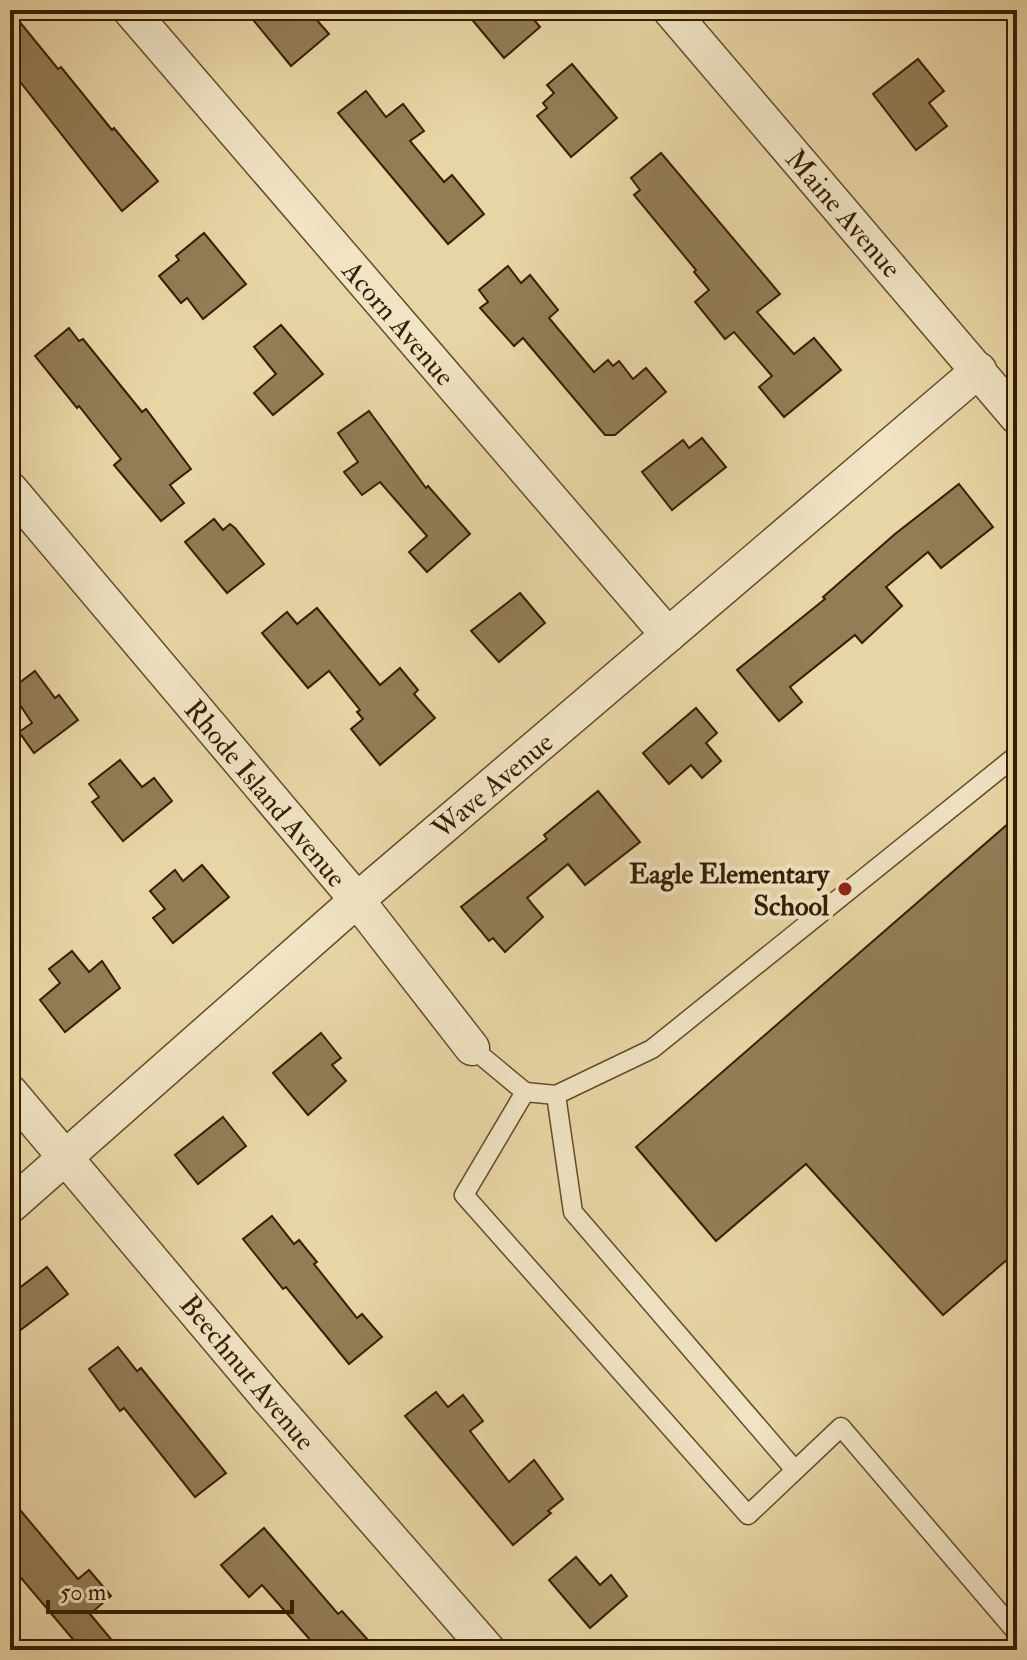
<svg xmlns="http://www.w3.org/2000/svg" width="1027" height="1660" font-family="'IM FELL Double Pica',serif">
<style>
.building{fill:#927d57;stroke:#351e03;stroke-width:2}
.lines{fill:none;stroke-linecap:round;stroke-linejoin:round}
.service-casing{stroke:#624c2c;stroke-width:21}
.minor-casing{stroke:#624c2c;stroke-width:37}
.service{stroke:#f0e4c4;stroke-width:18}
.minor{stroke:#f0e4c4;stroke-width:34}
.poi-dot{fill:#8f2418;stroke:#f0e4c4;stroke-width:3}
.labels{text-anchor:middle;stroke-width:8;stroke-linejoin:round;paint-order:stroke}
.street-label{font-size:28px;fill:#351e03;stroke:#f0e4c4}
.poi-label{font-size:28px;font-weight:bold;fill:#351e03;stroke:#f0e4c4;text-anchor:end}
</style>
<rect width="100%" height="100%" fill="#e8d5a5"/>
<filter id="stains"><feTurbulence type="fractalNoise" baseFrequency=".0025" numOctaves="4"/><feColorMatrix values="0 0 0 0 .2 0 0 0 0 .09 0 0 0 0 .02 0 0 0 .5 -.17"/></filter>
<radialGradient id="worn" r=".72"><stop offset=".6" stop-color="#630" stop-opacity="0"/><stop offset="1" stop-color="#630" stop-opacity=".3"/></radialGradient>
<g class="building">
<path d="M 10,10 L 58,69 L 61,67 L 112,130 L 114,128 L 158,181 L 122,211 L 10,69 Z"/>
<path d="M 245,10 L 308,10 L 329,34 L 291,66 Z"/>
<path d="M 464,10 L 526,10 L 540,27 L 504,58 Z"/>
<path d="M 918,59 L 944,91 L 929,103 L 947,126 L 916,150 L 873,94 Z"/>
<path d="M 572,64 L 617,118 L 571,157 L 537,116 L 547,108 L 543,103 L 554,93 L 547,85 Z"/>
<path d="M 366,91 L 386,117 L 403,104 L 424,131 L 410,141 L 444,182 L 452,175 L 484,214 L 448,244 L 338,113 Z"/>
<path d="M 661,153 L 780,294 L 757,312 L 794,354 L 814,338 L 841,370 L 784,417 L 759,387 L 772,376 L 734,332 L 725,339 L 695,302 L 709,290 L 694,272 L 696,270 L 634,195 L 640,190 L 631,178 Z"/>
<path d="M 204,233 L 246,284 L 203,319 L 187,298 L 181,303 L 159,276 L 179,260 L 176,256 Z"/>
<path d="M 508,266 L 521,283 L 530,275 L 558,310 L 549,318 L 594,372 L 608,360 L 613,366 L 619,361 L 633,379 L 646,368 L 666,392 L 615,435 L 605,435 L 523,338 L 514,346 L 480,308 L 488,302 L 479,290 Z"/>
<path d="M 281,325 L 323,374 L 273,415 L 254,393 L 276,374 L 254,347 Z"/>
<path d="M 69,328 L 79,341 L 83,339 L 142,412 L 146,409 L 191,469 L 170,485 L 184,503 L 161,521 L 114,465 L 121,459 L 79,406 L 77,408 L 35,356 Z"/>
<path d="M 369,411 L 426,488 L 428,486 L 470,534 L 427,572 L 409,552 L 427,536 L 380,482 L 362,495 L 344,472 L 358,462 L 338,433 Z"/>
<path d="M 702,438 L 726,467 L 672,510 L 642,472 L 683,440 L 689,448 Z"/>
<path d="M 959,484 L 993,527 L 941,568 L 928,552 L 886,587 L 902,606 L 862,643 L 855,635 L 790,687 L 802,702 L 779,721 L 737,670 L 825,599 L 823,597 L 895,534 Z"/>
<path d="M 214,519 L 223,530 L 230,524 L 235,528 L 264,564 L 227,593 L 185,542 Z"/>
<path d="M 520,593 L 545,623 L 499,662 L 471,631 Z"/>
<path d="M 317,608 L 380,685 L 400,668 L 418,690 L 414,694 L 435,718 L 380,765 L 351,729 L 363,719 L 357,712 L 360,710 L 329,671 L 308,688 L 262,633 L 287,612 L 297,624 Z"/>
<path d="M 35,671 L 55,698 L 59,695 L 78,720 L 34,753 L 19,732 L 32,723 L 10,690 Z"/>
<path d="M 696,708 L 717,733 L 706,743 L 721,761 L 702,778 L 691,765 L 669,784 L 643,753 Z"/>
<path d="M 120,760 L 142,787 L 154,778 L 172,801 L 123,841 L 92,802 L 99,797 L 89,784 Z"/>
<path d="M 598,791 L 640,842 L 585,885 L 568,864 L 527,898 L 543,917 L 505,952 L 493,938 L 489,941 L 461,907 L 547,839 L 544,835 Z"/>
<path d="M 1017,816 L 1017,1251 L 943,1315 L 806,1164 L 716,1241 L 636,1147 Z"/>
<path d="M 202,865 L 229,897 L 173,943 L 153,918 L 165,909 L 150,891 L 175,870 L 183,881 Z"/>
<path d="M 72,951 L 89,972 L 102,961 L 120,988 L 65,1032 L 40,1000 L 60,983 L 49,969 Z"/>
<path d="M 321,1033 L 341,1058 L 332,1065 L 346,1081 L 308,1115 L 273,1073 Z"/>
<path d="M 223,1117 L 246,1146 L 198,1184 L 175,1155 Z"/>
<path d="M 272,1216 L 294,1244 L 299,1240 L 317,1262 L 314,1264 L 357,1318 L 362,1314 L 382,1337 L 349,1364 L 286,1287 L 283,1289 L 243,1239 Z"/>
<path d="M 47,1267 L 68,1294 L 10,1338 L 10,1295 Z"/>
<path d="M 118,1347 L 137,1371 L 141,1368 L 226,1473 L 195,1497 L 124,1408 L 120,1411 L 89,1369 Z"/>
<path d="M 436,1392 L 448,1407 L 463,1395 L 483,1421 L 470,1431 L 509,1482 L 534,1460 L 563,1499 L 548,1511 L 551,1513 L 513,1545 L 405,1416 Z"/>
<path d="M 10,1498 L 78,1579 L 89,1570 L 111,1596 L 90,1614 L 120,1650 L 82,1650 L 10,1565 Z"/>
<path d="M 264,1528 L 338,1614 L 342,1611 L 377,1650 L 319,1650 L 262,1585 L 249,1597 L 221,1565 Z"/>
<path d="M 576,1557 L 600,1585 L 611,1575 L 627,1596 L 590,1628 L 549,1580 Z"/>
</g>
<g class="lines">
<g class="service-casing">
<g id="service">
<path d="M 1017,755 L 652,1049 L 556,1095 L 525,1092 L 464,1195 L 748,1515 L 841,1427 L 1017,1633"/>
<path d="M 472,1048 L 525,1092"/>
<path d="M 556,1095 L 573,1212 L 795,1470"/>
</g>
</g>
<g class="minor-casing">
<g id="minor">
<path d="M 130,10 L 668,635"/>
<path d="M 670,10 L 1017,417"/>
<path d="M 10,489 L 357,900 L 472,1048"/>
<path d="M 10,1092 L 268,1398 L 488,1650"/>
<path d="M 10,1206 L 357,900 L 979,370"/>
</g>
</g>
<use href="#service" class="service"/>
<use href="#minor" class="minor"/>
</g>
<circle class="poi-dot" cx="845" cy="889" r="8"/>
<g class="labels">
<g class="street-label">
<text transform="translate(844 213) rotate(49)" y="10">Maine Avenue</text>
<text transform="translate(399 323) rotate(49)" y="10">Acorn Avenue</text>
<text transform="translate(492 785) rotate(-40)" y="10">Wave Avenue</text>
<text transform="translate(266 793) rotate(50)" y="10">Rhode Island Avenue</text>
<text transform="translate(248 1372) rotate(50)" y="10">Beechnut Avenue</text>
</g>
<g class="poi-label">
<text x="829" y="883">Eagle Elementary<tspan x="829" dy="32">School</tspan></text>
</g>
</g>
<rect width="1027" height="1660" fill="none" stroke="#e8d5a5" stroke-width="40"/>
<rect x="12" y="12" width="1003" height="1636" fill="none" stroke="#351e03" stroke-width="4"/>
<rect x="20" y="20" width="987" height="1620" fill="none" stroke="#351e03" stroke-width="2"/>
<path d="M48 1600v12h244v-12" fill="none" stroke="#351e03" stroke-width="4"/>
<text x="60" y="1600" font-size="24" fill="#351e03" stroke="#f0e4c4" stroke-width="6" paint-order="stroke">50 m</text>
<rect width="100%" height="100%" filter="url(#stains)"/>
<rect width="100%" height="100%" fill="url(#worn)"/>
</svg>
